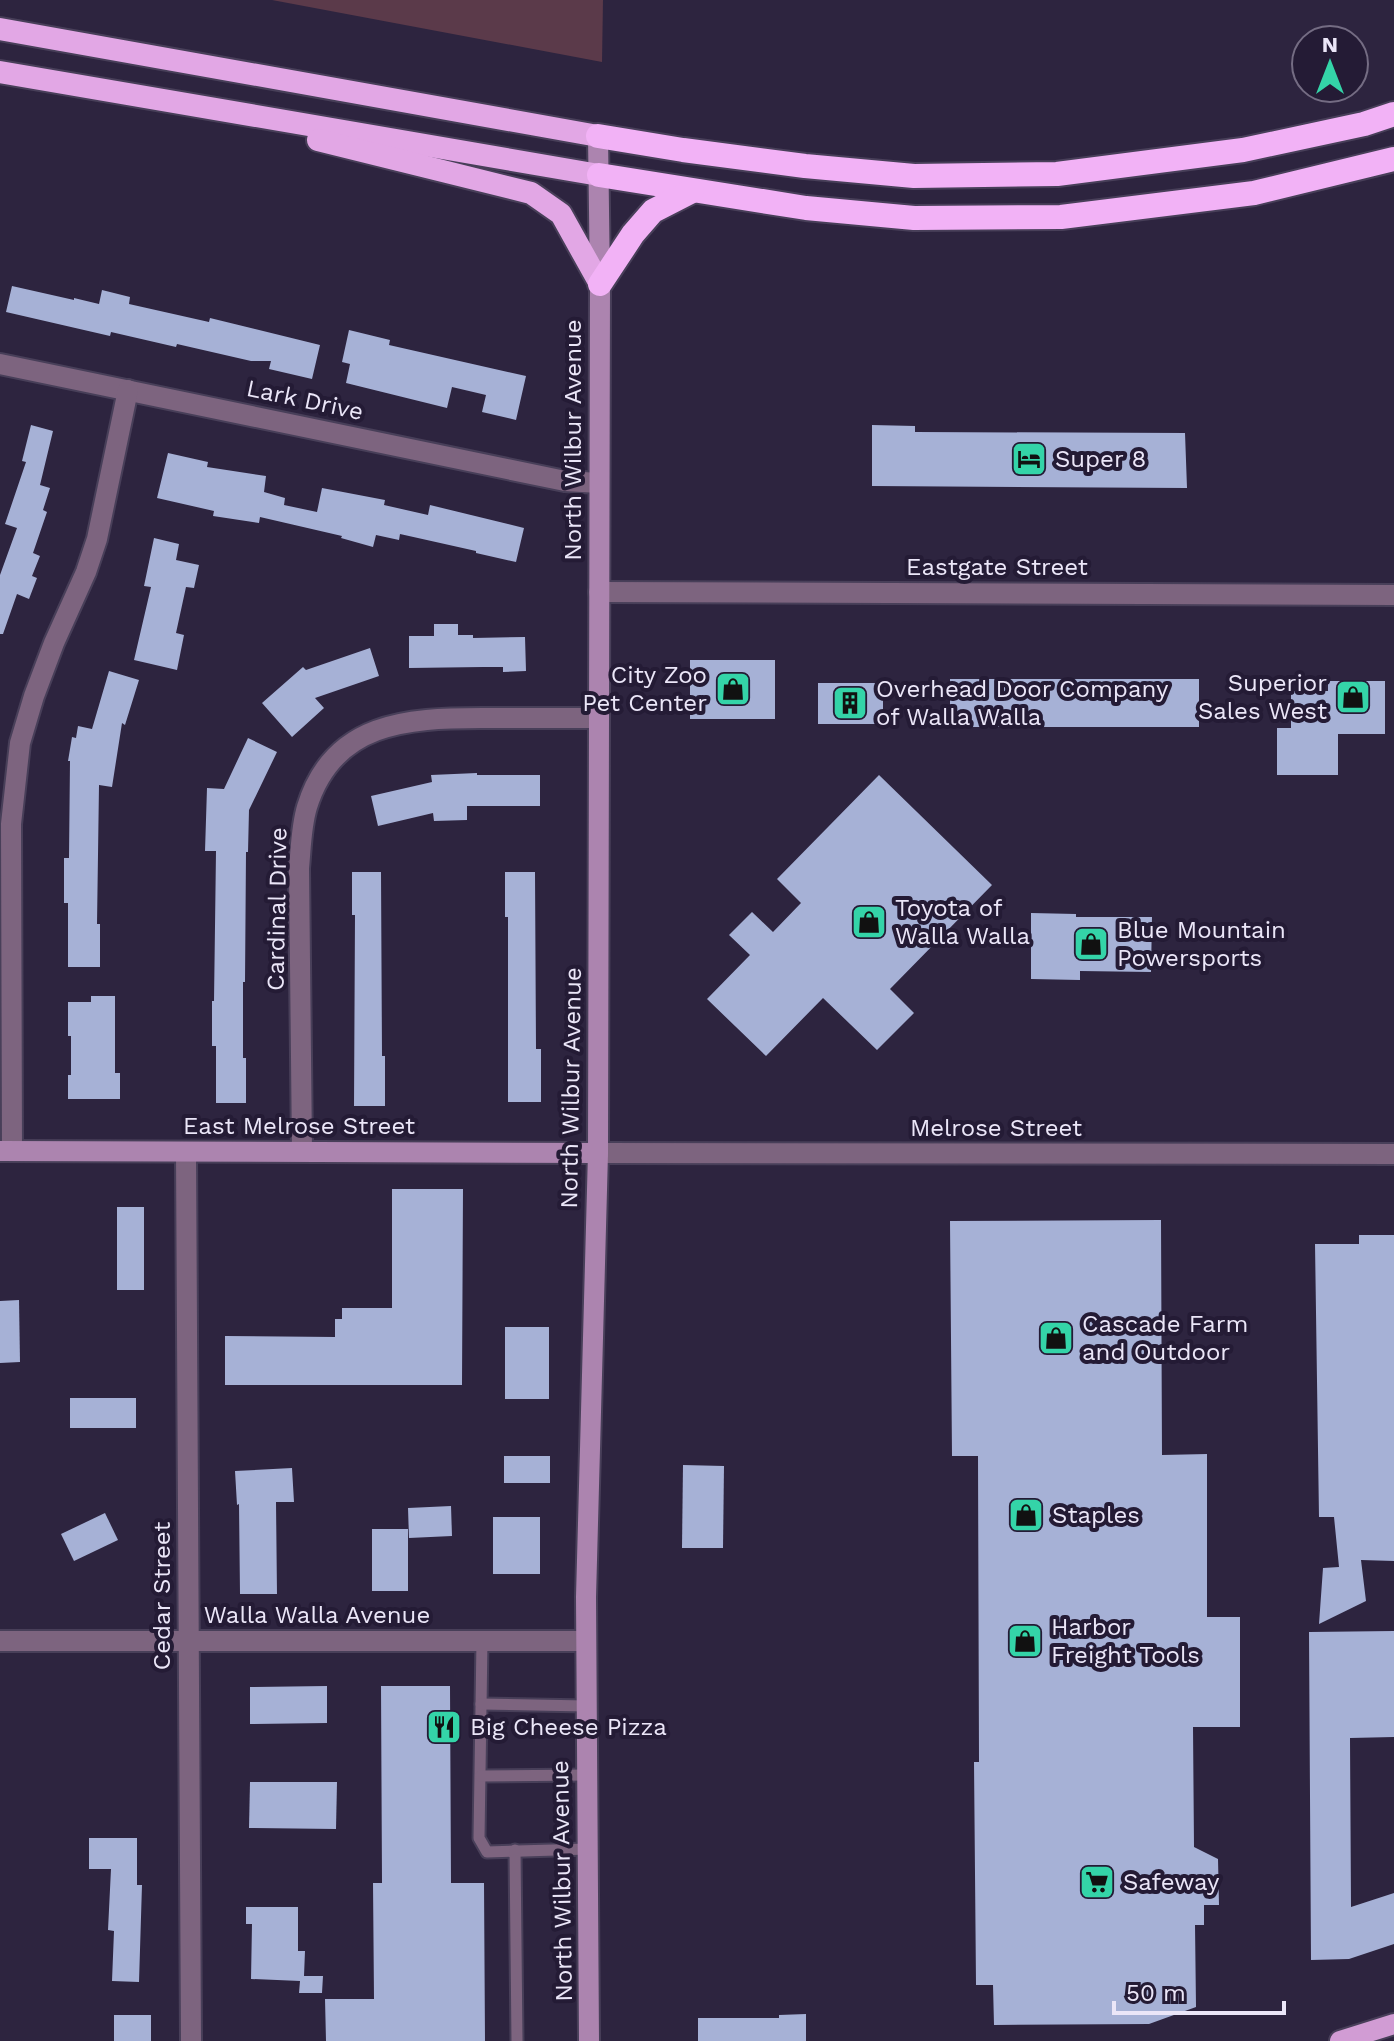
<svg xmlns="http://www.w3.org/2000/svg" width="1394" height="2041" font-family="'Work Sans',sans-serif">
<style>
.green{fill:#5b3a4a}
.building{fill:#a6b1d6}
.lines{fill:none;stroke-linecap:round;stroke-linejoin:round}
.service-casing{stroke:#483f59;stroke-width:15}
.minor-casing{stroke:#483f59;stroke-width:24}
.tertiary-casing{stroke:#483f59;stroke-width:24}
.secondary-casing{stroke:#483f59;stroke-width:24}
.primary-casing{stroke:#483f59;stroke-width:24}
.trunk-casing{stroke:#483f59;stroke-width:26}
.motorway-casing{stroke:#483f59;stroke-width:28}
.service{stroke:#7d647f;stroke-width:11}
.minor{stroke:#7d647f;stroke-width:20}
.tertiary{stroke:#7d647f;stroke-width:20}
.secondary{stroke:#ac84af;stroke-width:20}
.primary{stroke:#d19cd4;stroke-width:20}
.trunk{stroke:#e2a7e5;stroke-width:22}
.motorway{stroke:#f2b2f6;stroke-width:24}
.labels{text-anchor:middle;stroke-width:8;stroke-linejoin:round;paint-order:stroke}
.street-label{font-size:24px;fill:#ebe6f8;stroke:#241b35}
.poi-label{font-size:24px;fill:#ebe6f8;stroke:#241b35;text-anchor:start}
</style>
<rect width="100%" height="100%" fill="#2d243f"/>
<path class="green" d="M 272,0 L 603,0 L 602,62 Z"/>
<g class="building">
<path d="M 12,286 L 74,300 L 74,298 L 99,304 L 102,290 L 130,297 L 129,304 L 209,322 L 210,318 L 320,345 L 312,379 L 269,369 L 271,361 L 251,361 L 177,344 L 176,347 L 111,332 L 110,336 L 6,312 Z"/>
<path d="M 349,330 L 390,340 L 389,345 L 526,376 L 516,420 L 482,412 L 486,395 L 452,387 L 447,408 L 346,383 L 350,364 L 342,362 Z"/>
<path d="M 31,425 L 53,431 L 40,485 L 50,488 L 43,510 L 47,512 L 33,553 L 40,556 L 32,576 L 37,578 L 29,599 L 17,594 L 3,634 L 0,634 L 0,575 L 17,528 L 5,524 L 26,462 L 22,461 Z"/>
<path d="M 872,425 L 915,426 L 915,432 L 1185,433 L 1187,488 L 872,486 Z"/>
<path d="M 168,453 L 208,462 L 207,467 L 266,476 L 264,492 L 285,498 L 284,505 L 317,512 L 322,488 L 385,500 L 384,505 L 428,515 L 430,505 L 524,528 L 516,562 L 476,553 L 476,551 L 400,534 L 399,540 L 376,535 L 373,547 L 341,538 L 342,536 L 260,517 L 259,523 L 213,516 L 214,511 L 157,498 Z"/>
<path d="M 154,538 L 179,544 L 176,560 L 199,565 L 194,588 L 186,587 L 176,633 L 184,635 L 177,670 L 134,660 L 151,587 L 144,586 Z"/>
<path d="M 434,624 L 458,624 L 458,635 L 473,635 L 473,638 L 525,637 L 526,671 L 503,672 L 503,667 L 483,667 L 409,668 L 409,636 L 434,636 Z"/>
<path d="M 370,648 L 379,676 L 315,698 L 324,708 L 292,737 L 262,703 L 303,667 L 306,670 Z"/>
<rect x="690" y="660" width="85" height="59"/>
<path d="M 109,671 L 139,680 L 125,725 L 122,723 L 112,787 L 99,785 L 97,924 L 100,924 L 100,967 L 68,967 L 68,903 L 64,903 L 64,858 L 69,858 L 70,761 L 68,761 L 72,737 L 76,738 L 78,726 L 92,729 Z"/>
<rect x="950" y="679" width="249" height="48"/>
<path d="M 1328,681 L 1385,681 L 1385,734 L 1338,734 L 1338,775 L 1277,775 L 1277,728 L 1291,728 L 1291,691 L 1328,691 Z"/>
<rect x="818" y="683" width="65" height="41"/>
<path d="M 248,738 L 277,752 L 249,810 L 248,852 L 246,852 L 245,982 L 243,982 L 243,1058 L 246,1058 L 246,1103 L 216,1103 L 216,1046 L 212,1046 L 212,1001 L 214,1001 L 216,851 L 205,851 L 207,788 L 224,789 Z"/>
<path d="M 477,773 L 477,775 L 540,775 L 540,806 L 467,806 L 467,820 L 434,821 L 433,813 L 378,826 L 371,796 L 432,782 L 431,775 Z"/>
<path d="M 879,775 L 992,885 L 890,989 L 914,1013 L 877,1050 L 823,998 L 766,1056 L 707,999 L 750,955 L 729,935 L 752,912 L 773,932 L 801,903 L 777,879 Z"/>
<path d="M 352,872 L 381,872 L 382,1056 L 385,1056 L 385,1106 L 354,1106 L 355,915 L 352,915 Z"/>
<path d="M 505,872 L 535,872 L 536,1049 L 541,1049 L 541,1102 L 508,1102 L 508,917 L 505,917 Z"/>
<path d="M 1031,913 L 1076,914 L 1076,917 L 1152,917 L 1151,972 L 1080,971 L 1080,980 L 1031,979 Z"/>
<path d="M 91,996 L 115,996 L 115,1073 L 120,1073 L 120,1099 L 68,1099 L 68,1075 L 71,1075 L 71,1036 L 68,1036 L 68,1002 L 91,1002 Z"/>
<path d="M 392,1189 L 463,1189 L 462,1385 L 225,1385 L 225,1336 L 335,1337 L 335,1319 L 342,1319 L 342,1308 L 392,1308 Z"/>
<rect x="117" y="1207" width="27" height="83"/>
<path d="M 1161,1220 L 1162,1455 L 1207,1454 L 1207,1617 L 1240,1617 L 1240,1727 L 1193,1727 L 1194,1847 L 1218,1859 L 1219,1905 L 1204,1905 L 1204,1925 L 1195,1925 L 1196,2007 L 1149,2024 L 994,2025 L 993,1985 L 976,1985 L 974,1762 L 979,1762 L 978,1456 L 952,1456 L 950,1221 Z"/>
<path d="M 1359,1235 L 1394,1235 L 1394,1561 L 1361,1560 L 1366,1601 L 1319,1624 L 1323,1568 L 1339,1567 L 1334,1517 L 1319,1517 L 1315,1244 L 1359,1244 Z"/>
<path d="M 19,1300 L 20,1362 L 0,1363 L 0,1301 Z"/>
<rect x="505" y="1327" width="44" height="72"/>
<rect x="70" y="1398" width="66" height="30"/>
<rect x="504" y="1456" width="46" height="27"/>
<path d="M 683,1465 L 724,1466 L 723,1548 L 682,1548 Z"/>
<path d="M 292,1468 L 294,1502 L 276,1502 L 277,1594 L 240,1594 L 239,1504 L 237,1505 L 235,1471 Z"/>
<path d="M 451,1506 L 452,1536 L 409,1538 L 408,1508 Z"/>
<path d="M 105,1513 L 118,1540 L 74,1561 L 61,1534 Z"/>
<rect x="493" y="1517" width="47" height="57"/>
<rect x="372" y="1529" width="36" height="62"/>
<path d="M 1394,1631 L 1394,1737 L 1350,1738 L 1351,1907 L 1394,1893 L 1394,1944 L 1349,1959 L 1311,1960 L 1309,1632 Z"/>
<path d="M 327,1686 L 327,1723 L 250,1724 L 250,1687 Z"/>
<path d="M 381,1686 L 450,1686 L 451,1883 L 484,1883 L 485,2041 L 326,2041 L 325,1999 L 374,1999 L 373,1883 L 382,1883 Z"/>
<path d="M 250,1782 L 337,1782 L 336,1829 L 249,1828 Z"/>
<path d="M 89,1838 L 137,1838 L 137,1885 L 142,1885 L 139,1982 L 112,1981 L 114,1931 L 108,1930 L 111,1869 L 89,1869 Z"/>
<path d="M 246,1907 L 298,1907 L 298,1951 L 305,1951 L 304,1976 L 323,1976 L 322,1993 L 299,1993 L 300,1981 L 251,1979 L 252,1924 L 246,1924 Z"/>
<path d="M 806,2014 L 806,2041 L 698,2041 L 698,2018 L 779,2018 L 779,2015 Z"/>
<rect x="114" y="2015" width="37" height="26"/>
</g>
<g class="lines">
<g class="service-casing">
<g id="service">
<path d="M 482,1641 L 479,1838 L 487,1852 L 588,1849"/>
<path d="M 481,1704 L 586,1706"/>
<path d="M 481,1776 L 587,1775"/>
<path d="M 515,1850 L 517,2041"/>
</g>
</g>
<g class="minor-casing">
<g id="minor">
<path d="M 0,364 L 565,481 L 599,483"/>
<path d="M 599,592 L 1394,595"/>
<path d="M 12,1151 L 11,824 L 20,743 L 34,696 L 54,643 L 86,572 L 97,539 L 128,390"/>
<path d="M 302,1151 L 299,868 C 301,848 301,827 307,807 C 333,722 407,718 482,718 C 521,718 560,718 599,718"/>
<path d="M 186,1152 L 191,2041"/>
<path d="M 0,1641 L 586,1641"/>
</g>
</g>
<g class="tertiary-casing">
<path id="tertiary" d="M 598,1153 L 1394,1154"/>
</g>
<g class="secondary-casing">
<g id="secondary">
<path d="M 0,1151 L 598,1153"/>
<path d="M 589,2041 L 586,1597 L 598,1153 L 600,284 L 598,136"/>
</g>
</g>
<g class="primary-casing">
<path id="primary" d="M 1340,2041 L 1394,2024"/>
</g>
<g class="trunk-casing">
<g id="trunk">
<path d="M 0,29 L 598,136"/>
<path d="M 0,72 L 599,175"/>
<path d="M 318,140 L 531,193 L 561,214 L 600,284"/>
</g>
</g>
<g class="motorway-casing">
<g id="motorway">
<path d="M 598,136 L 683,150 L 805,166 L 914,176 L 1057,174 L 1243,150 L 1364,124 L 1394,114"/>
<path d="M 599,175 L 806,208 L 914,218 L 1061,217 L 1254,193 L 1394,159"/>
<path d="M 600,284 L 633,234 L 653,211 L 692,191"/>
</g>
</g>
<use href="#service" class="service"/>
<use href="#minor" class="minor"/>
<use href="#tertiary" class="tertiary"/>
<use href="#secondary" class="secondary"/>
<use href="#primary" class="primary"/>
<use href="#trunk" class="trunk"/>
<use href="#motorway" class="motorway"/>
</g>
<defs>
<g id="hotel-square" transform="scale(1.8)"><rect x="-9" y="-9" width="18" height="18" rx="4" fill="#34d4a8" stroke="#241b35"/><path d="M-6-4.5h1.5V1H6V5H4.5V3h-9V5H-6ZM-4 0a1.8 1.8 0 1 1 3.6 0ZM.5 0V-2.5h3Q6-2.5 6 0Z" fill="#111"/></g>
<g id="shop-square" transform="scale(1.8)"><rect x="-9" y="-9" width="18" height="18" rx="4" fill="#34d4a8" stroke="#241b35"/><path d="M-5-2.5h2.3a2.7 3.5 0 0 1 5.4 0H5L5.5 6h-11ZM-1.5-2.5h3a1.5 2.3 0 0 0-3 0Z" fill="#111"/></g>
<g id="building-square" transform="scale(1.8)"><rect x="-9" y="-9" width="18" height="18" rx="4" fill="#34d4a8" stroke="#241b35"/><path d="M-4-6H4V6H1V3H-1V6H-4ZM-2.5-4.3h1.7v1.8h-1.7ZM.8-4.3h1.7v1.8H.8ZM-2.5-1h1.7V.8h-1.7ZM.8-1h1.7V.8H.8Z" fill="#111"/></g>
<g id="restaurant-square" transform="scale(1.8)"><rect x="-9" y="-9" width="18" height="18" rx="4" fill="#34d4a8" stroke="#241b35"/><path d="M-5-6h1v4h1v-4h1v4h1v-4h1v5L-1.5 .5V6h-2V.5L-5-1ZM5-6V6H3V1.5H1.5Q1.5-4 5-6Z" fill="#111"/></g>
<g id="supermarket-square" transform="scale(1.8)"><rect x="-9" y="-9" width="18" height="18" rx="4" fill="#34d4a8" stroke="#241b35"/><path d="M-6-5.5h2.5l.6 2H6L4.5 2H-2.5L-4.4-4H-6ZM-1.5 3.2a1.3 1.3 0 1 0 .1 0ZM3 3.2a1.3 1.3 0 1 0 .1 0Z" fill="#111"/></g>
</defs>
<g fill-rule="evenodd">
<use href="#hotel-square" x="1029" y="459"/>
<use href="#shop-square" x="733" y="689"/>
<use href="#shop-square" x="1353" y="697"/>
<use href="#building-square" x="850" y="703"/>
<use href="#shop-square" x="869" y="922"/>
<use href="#shop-square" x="1091" y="944"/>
<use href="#shop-square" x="1056" y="1338"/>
<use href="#shop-square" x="1026" y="1515"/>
<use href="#shop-square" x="1025" y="1641"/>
<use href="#restaurant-square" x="444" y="1727"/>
<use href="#supermarket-square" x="1097" y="1882"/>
</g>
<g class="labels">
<g class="street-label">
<text transform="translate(305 400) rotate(12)" y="8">Lark Drive</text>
<text transform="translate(573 440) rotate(-90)" y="8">North Wilbur Avenue</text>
<text x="997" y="575">Eastgate Street</text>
<text transform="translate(277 909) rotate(-89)" y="8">Cardinal Drive</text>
<text transform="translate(571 1088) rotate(-89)" y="8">North Wilbur Avenue</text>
<text x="299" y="1134">East Melrose Street</text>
<text x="996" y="1136">Melrose Street</text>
<text transform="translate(162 1596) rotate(-90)" y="8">Cedar Street</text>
<text x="317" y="1623">Walla Walla Avenue</text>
<text transform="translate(562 1881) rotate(-91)" y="8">North Wilbur Avenue</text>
</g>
<g class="poi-label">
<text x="1055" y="467">Super 8</text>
<text x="707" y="683" text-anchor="end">City Zoo<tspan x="707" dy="28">Pet Center</tspan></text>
<text x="1327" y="691" text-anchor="end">Superior<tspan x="1327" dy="28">Sales West</tspan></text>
<text x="876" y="697">Overhead Door Company<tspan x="876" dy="28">of Walla Walla</tspan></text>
<text x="895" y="916">Toyota of<tspan x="895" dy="28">Walla Walla</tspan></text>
<text x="1117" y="938">Blue Mountain<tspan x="1117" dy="28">Powersports</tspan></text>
<text x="1082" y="1332">Cascade Farm<tspan x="1082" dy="28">and Outdoor</tspan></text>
<text x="1052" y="1523">Staples</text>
<text x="1051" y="1635">Harbor<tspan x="1051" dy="28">Freight Tools</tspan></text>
<text x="470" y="1735">Big Cheese Pizza</text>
<text x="1123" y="1890">Safeway</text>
</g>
</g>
<g transform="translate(1330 64)"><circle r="38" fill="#241b35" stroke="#746c83" stroke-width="2"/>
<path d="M0-6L14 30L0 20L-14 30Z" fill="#34d4a8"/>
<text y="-12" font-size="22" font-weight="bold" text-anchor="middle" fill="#ebe6f8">N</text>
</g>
<path d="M1114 2001v12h170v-12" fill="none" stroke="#ebe6f8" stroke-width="4"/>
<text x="1126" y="2001" font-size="24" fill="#ebe6f8" stroke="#241b35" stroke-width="6" paint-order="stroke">50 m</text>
</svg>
